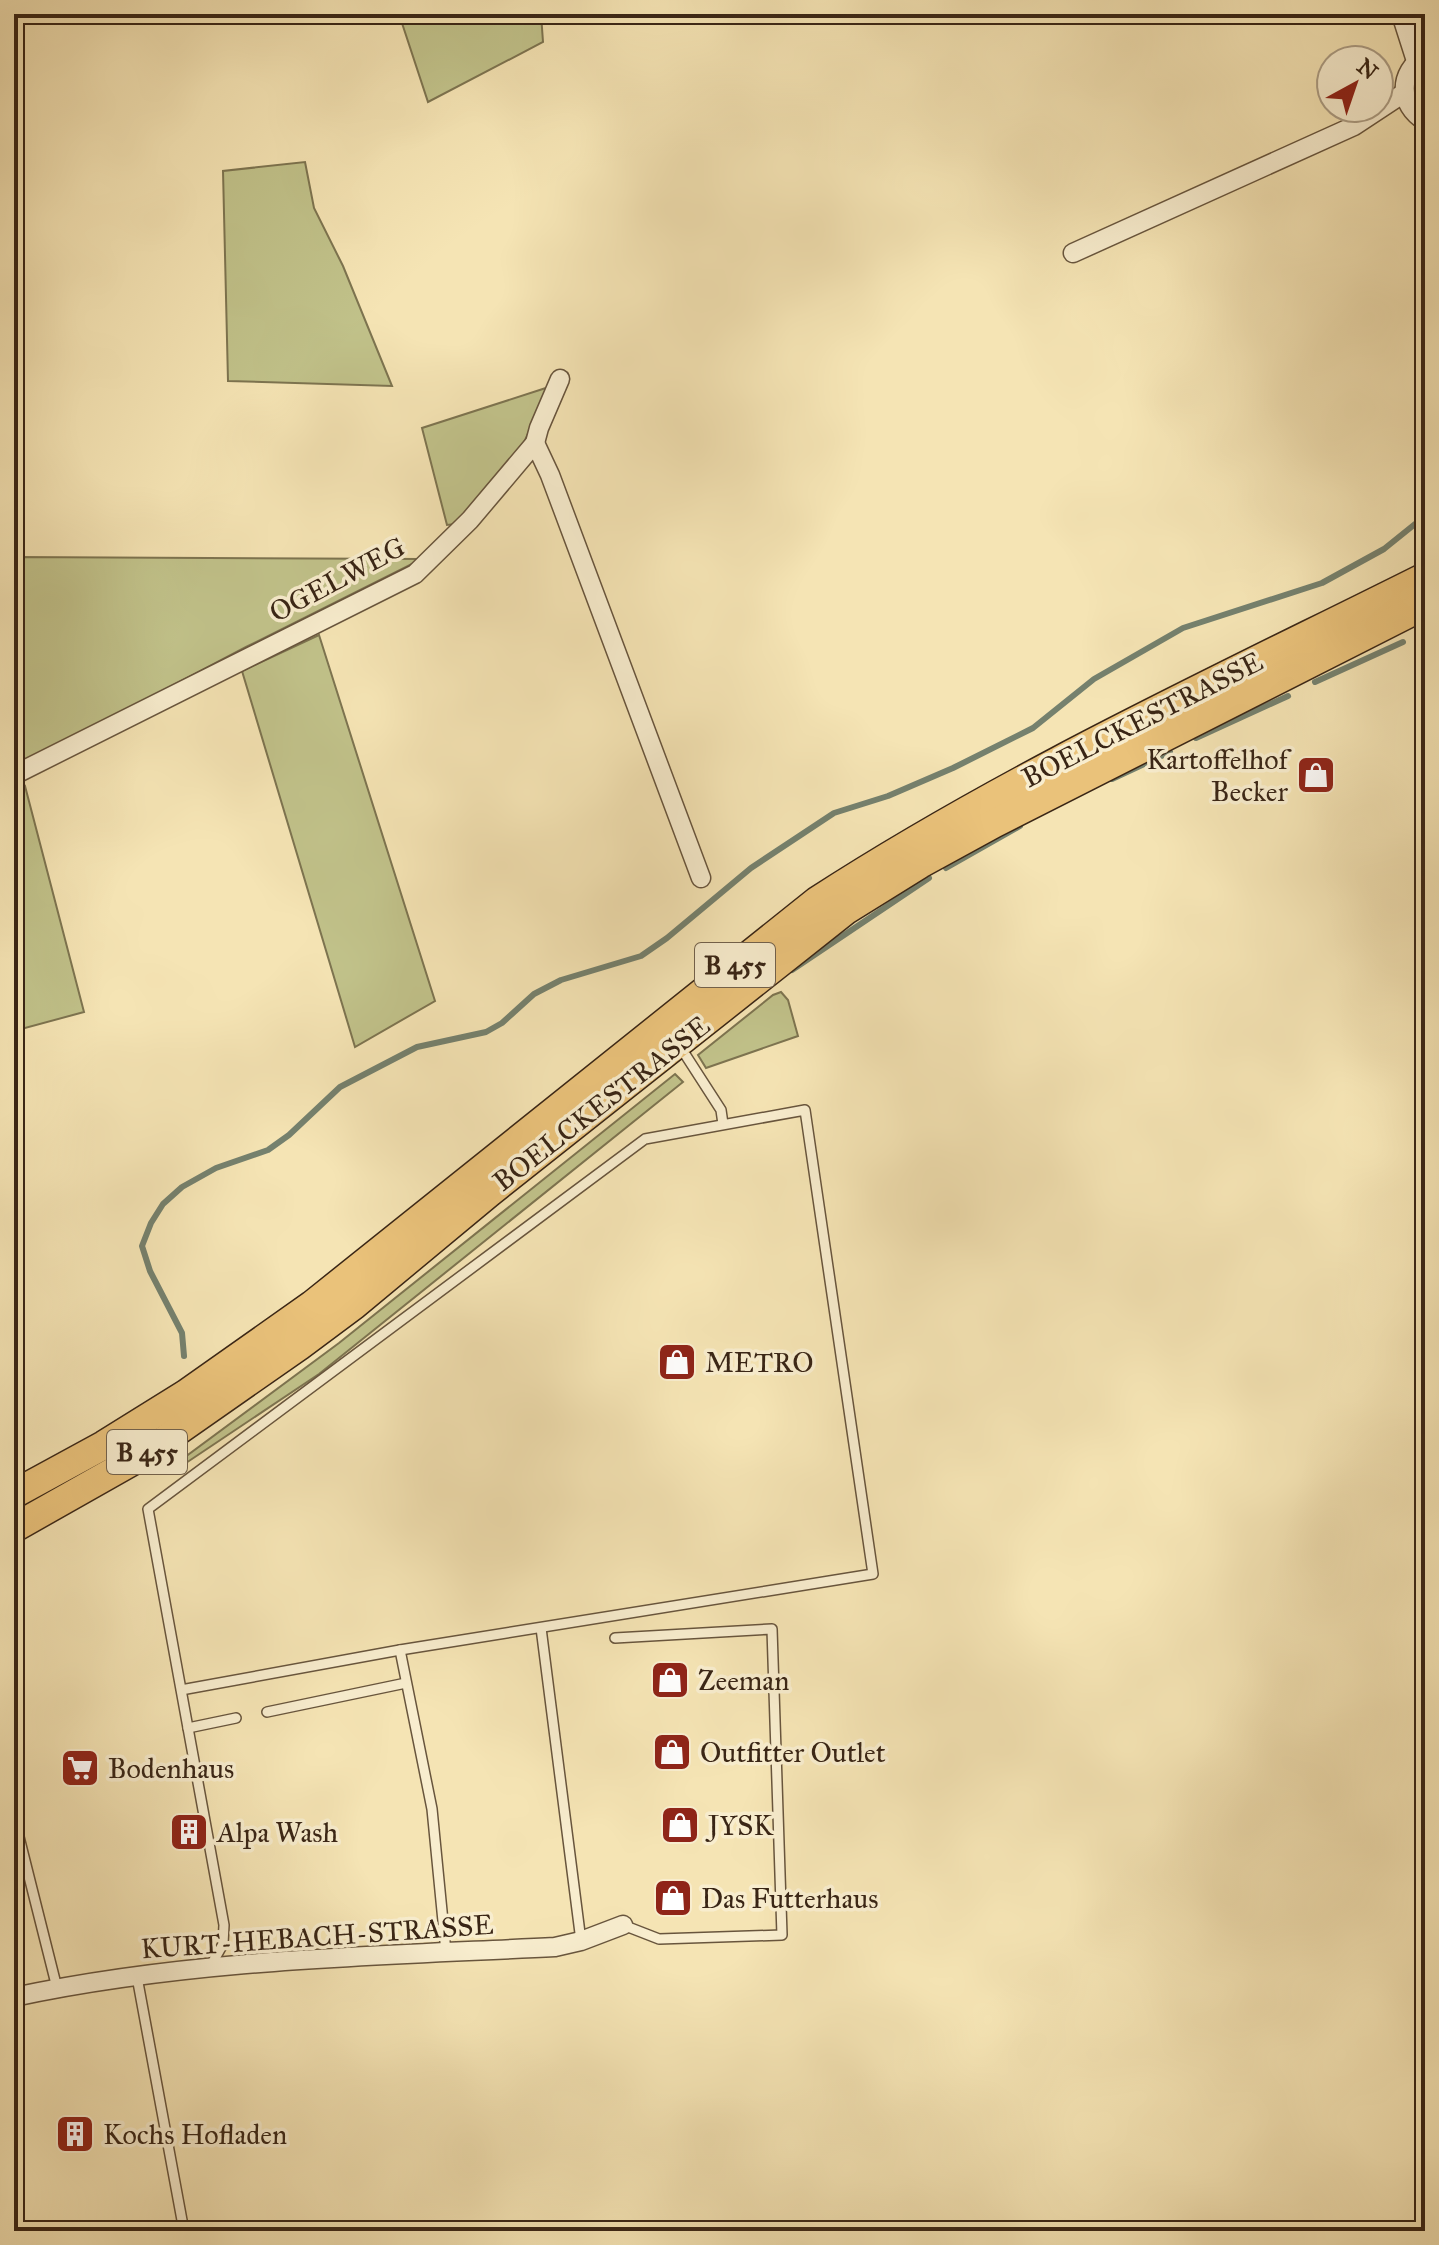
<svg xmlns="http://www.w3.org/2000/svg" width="1439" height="2245" font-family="'IM FELL Great Primer',serif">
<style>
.green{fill:#c1c28a;stroke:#7d7450;stroke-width:2}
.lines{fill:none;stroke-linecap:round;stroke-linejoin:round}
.stream{stroke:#75816e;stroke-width:6}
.lane-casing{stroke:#68553d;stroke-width:12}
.street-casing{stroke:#68553d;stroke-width:21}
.primary-casing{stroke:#392515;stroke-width:31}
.lane{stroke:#f8edce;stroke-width:9}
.street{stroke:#f8edce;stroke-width:18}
.primary{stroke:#eac27a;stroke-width:28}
.labels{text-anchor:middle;stroke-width:7;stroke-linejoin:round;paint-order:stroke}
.shield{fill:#f8edce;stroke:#72614c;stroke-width:2}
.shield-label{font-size:26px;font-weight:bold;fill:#392515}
.street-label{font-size:28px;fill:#392515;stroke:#f8edce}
.poi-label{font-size:28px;fill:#392515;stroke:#f8edce;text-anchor:start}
</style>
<rect width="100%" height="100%" fill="#f5e4b4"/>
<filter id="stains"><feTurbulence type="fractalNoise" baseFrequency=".0025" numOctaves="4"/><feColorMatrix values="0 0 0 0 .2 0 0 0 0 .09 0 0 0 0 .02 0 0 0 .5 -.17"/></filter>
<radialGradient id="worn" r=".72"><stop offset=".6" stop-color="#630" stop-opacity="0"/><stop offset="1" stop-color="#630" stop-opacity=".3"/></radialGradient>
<g class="green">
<path d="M 399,14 L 541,14 L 543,42 L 428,102 Z"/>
<path d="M 305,162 L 314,208 L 343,266 L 392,386 L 228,381 L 223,171 Z"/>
<path d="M 549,387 L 522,447 L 455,524 L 447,525 L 422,428 Z"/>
<path d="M 14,557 L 422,559 L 246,647 L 14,769 Z"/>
<path d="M 319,635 L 435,1001 L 355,1047 L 242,671 Z"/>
<path d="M 25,786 L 84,1012 L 14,1031 L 14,791 Z"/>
<path d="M 781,992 L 788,1000 L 798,1036 L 706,1068 L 698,1055 L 773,995 Z"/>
<path d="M 675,1074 L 683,1082 L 319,1374 L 180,1467 L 177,1463 L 339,1343 Z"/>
</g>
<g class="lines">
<g class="stream">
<path d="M 1418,635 L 1425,631"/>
<path d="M 1315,682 L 1403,642"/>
<path d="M 1196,738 L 1288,696"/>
<path d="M 1112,779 L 1170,752"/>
<path d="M 946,868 L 1020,826"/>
<path d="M 792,970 L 929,878"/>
<path d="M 184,1356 L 182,1333 L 150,1271 L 142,1246 L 151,1223 L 163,1204 L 182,1187 L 216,1168 L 268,1150 L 289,1135 L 340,1087 L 417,1047 L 486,1032 L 502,1023 L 534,994 L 561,980 L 641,956 L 667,938 L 751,868 L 834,813 L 888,796 L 953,768 L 1033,728 L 1094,679 L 1183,628 L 1322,583 L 1384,549 L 1425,516"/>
</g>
<g class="lane-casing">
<g id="lane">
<path d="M 681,1048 L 721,1110 L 723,1124"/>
<path d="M 541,1628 L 581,1941"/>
<path d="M 615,1638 L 772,1629 L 782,1935 L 659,1939 L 623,1925"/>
<path d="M 400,1650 L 432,1809 L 446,1952"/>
<path d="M 181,1690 L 400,1650 L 873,1574 L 805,1110 L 645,1139 L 148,1509 L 224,1925 L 223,1944 L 210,1967"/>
<path d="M 267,1712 L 406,1683"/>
<path d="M 188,1728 L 236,1718"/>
<path d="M 14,1817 L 57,1988"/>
<path d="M 137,1977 L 184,2231"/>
</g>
</g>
<g class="street-casing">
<g id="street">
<path d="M 1401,14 L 1416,61"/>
<path d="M 1407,14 L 1425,39"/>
<path d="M 1425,56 C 1398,72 1398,105 1425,121"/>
<path d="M 1073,253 L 1354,126 L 1404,93"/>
<path d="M 535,443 L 539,428 L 560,379"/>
<path d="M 14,775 L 415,574 L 470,520 L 535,443 L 550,475 L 701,878"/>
<path d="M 14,1997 C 191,1959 375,1956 555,1947 L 581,1941 L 623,1925"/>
</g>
</g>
<g class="primary-casing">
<g id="primary">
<path d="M 14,1494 L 104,1445 L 186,1394 L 312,1305 L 817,901 C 1010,776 1219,680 1425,577"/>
<path d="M 14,1528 L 143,1455 L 299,1346 L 354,1305 L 490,1192 L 846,910 L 920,864 L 995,823 L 1425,605"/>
</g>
</g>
<use href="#lane" class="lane"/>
<use href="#street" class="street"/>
<use href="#primary" class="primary"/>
</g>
<defs>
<g id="shop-square" transform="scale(2)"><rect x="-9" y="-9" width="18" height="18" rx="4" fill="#8f2418" stroke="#f8edce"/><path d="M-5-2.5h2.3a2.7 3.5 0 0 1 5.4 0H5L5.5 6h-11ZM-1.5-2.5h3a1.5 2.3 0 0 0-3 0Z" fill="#fff"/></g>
<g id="supermarket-square" transform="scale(2)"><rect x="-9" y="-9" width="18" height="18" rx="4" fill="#8f2418" stroke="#f8edce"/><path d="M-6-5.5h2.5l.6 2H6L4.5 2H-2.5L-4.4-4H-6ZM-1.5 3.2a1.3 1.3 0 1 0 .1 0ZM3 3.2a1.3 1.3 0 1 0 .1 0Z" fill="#fff"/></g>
<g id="building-square" transform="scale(2)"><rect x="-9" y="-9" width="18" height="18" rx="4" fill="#8f2418" stroke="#f8edce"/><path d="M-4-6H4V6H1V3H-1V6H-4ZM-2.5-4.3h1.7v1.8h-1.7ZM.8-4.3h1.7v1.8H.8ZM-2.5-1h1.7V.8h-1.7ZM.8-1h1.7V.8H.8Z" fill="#fff"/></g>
</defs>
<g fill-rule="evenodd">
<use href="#shop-square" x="1316" y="775"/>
<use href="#shop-square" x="677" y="1362"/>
<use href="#shop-square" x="670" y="1680"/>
<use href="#shop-square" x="672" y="1752"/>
<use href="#supermarket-square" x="80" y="1768"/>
<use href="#shop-square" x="680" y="1825"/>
<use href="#building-square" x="189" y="1832"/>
<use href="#shop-square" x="673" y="1898"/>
<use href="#building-square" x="75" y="2134"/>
</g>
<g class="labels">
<g class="shield">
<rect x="695" y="943" width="80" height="44" rx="6"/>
<rect x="107" y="1430" width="80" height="44" rx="6"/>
</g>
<g class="shield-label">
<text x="735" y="974">B 455</text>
<text x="147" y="1461">B 455</text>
</g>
<g class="street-label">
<text transform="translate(337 579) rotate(-28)" y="10">OGELWEG</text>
<text transform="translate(1142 719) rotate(-27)" y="10">BOELCKESTRASSE</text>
<text transform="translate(601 1103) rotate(-38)" y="10">BOELCKESTRASSE</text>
<text transform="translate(317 1936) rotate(-4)" y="10">KURT-HEBACH-STRASSE</text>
</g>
<g class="poi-label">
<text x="1288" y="769" text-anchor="end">Kartoffelhof<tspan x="1288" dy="32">Becker</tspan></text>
<text x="705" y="1372">METRO</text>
<text x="698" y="1690">Zeeman</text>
<text x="700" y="1762">Outfitter Outlet</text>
<text x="108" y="1778">Bodenhaus</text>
<text x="708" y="1835">JYSK</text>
<text x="217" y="1842">Alpa Wash</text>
<text x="701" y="1908">Das Futterhaus</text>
<text x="103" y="2144">Kochs Hofladen</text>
</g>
</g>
<rect width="1439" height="2245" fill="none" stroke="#f5e4b4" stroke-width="48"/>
<rect x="16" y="16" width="1407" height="2213" fill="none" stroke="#392515" stroke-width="4"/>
<rect x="24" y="24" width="1391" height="2197" fill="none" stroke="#392515" stroke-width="2"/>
<g transform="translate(1355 84) rotate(40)"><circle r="38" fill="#f8edce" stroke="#ac9d84" stroke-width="2"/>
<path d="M0-6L14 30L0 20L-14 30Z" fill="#8f2418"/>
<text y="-12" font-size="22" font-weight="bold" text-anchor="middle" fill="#392515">N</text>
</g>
<rect width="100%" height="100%" filter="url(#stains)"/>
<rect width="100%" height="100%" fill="url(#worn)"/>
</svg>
